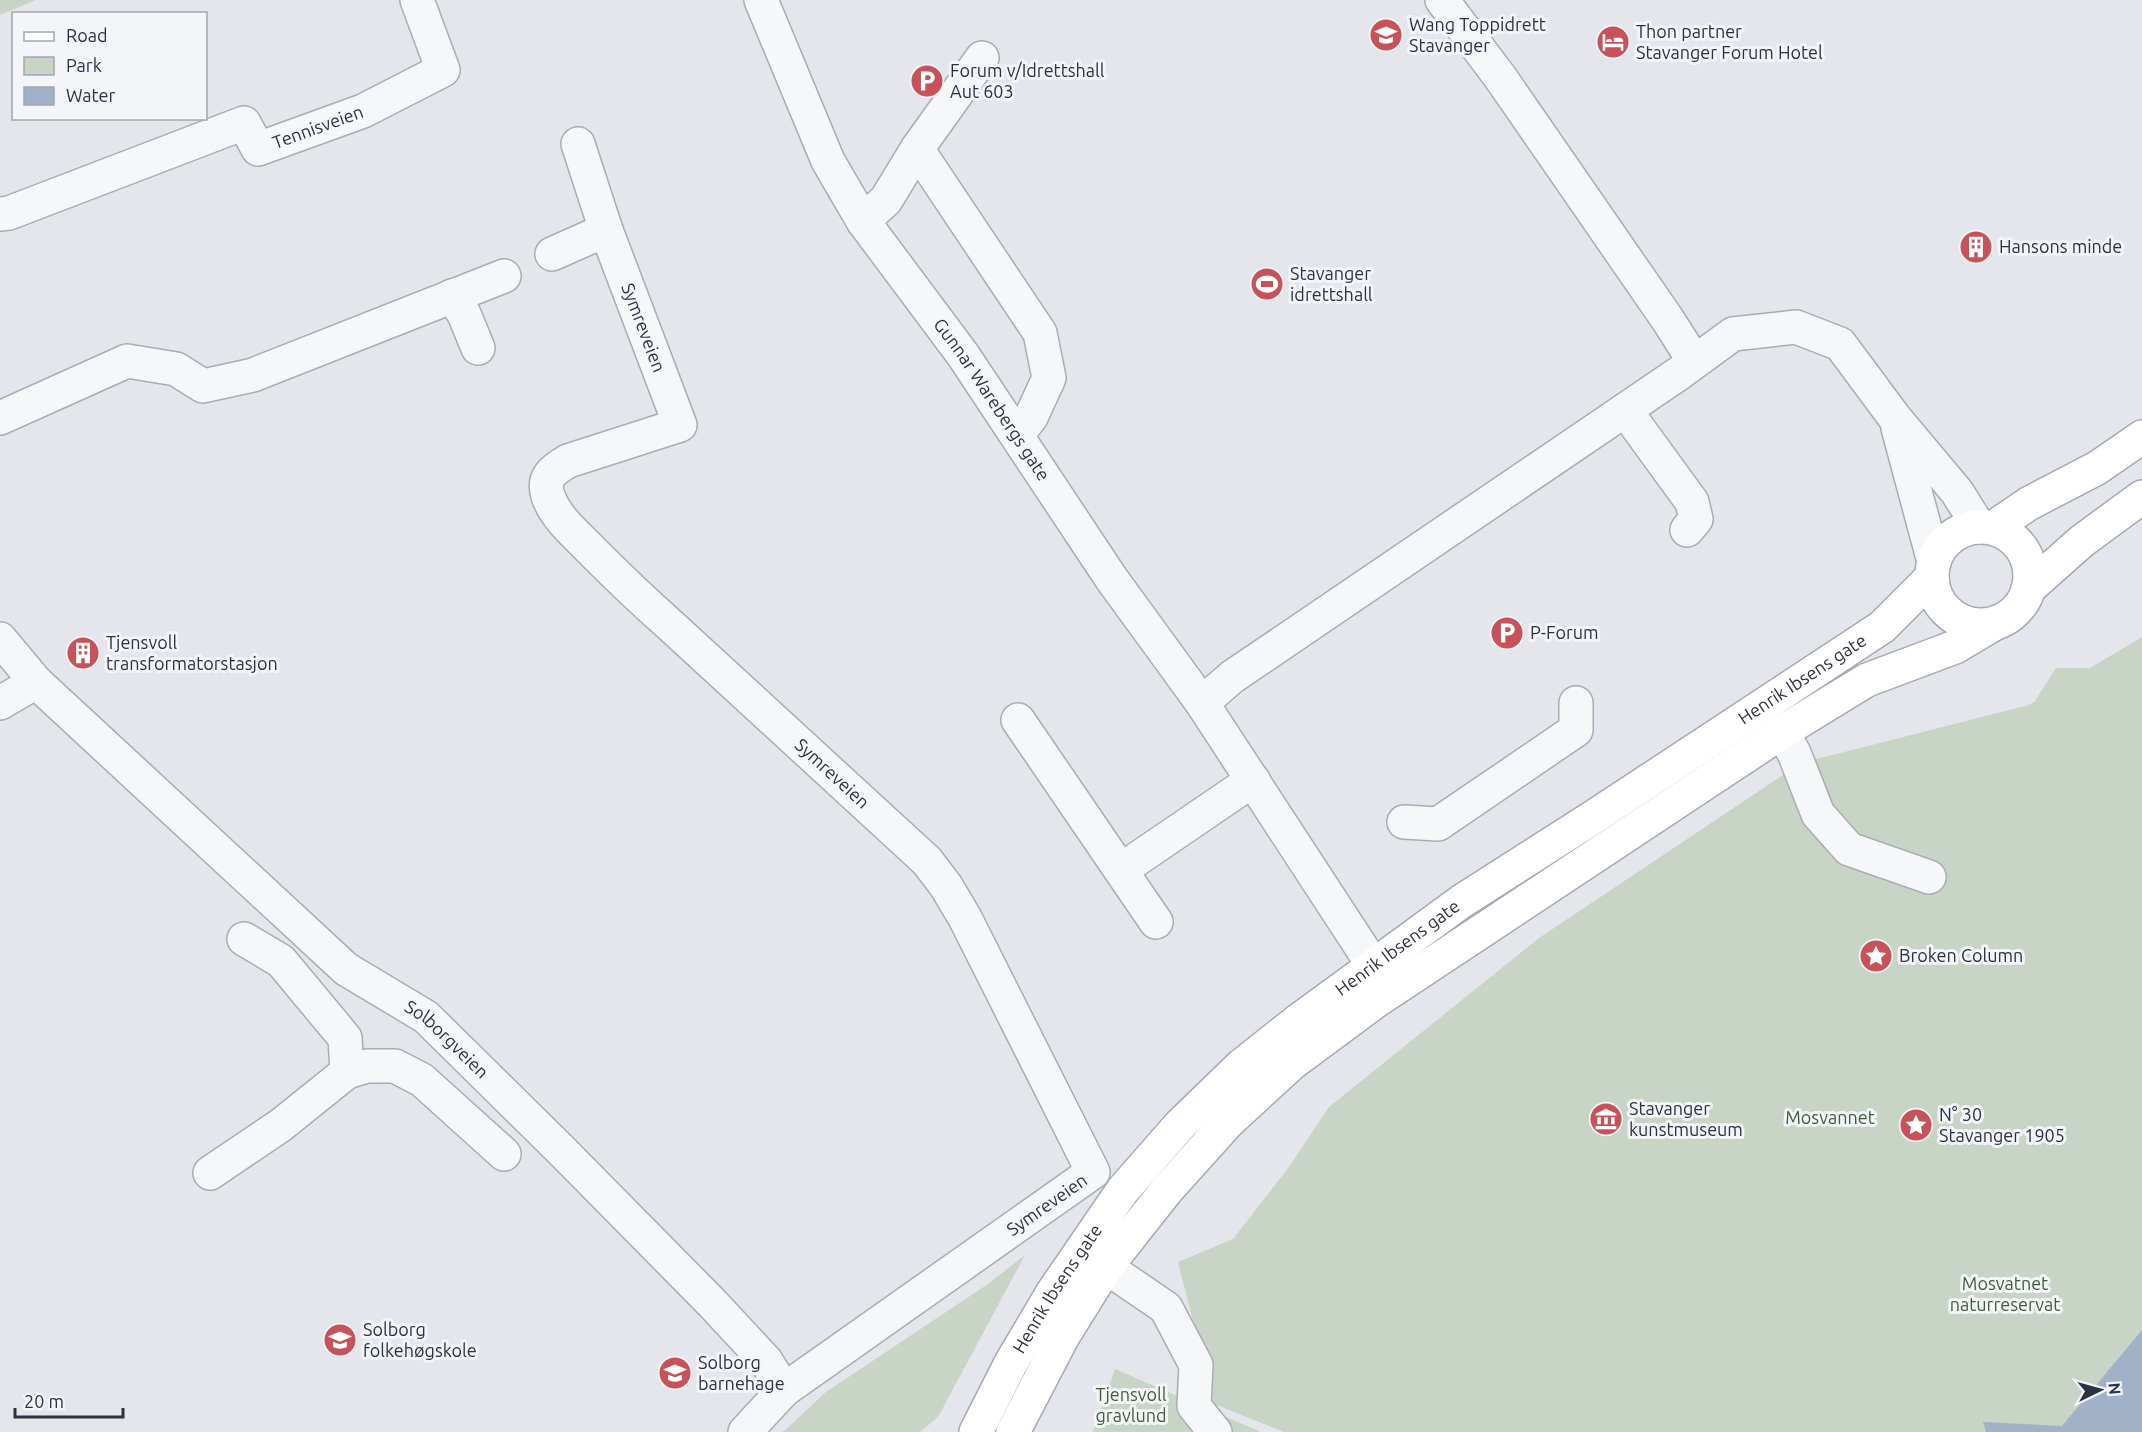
<svg xmlns="http://www.w3.org/2000/svg" width="2142" height="1432" font-family="Ubuntu,sans-serif">
<style>
.green{fill:#c8d4c5}
.water{fill:#a1b1c8}
.lines{fill:none;stroke-linecap:round;stroke-linejoin:round}
.minor-casing{stroke:#a9acb5;stroke-width:36}
.major-casing{stroke:#a4a9b6;stroke-width:36}
.minor{stroke:#f6f7f9;stroke-width:33}
.major{stroke:#fff;stroke-width:33}
.labels{text-anchor:middle;stroke-width:6;stroke-linejoin:round;paint-order:stroke}
.poi-label{font-size:18px;fill:#2c3242;stroke:#f3f5f8;text-anchor:start}
.street-label{font-size:18px;fill:#2c3242;stroke:#f3f5f8}
.park-label{font-size:18px;fill:#3e5d3a;stroke:#f3f5f8}
</style>
<rect width="100%" height="100%" fill="#e4e6eb"/>
<g class="green">
<path d="M 0,0 L 36,0 L 0,15 Z"/>
<path d="M 2142,637 L 2142,1432 L 1284,1432 L 1214,1404 L 1178,1262 L 1233,1239 L 1289,1167 L 1329,1107 L 1539,938 L 1801,763 L 2029,705 L 2035,701 L 2056,668 L 2090,668 Z"/>
<path d="M 1025,1255 L 938,1417 L 920,1432 L 783,1432 L 826,1392 L 988,1284 Z"/>
<path d="M 1115,1369 L 1261,1432 L 1093,1432 Z"/>
</g>
<path class="water" d="M 2142,1330 L 2142,1432 L 1986,1432 L 1983,1422 L 2062,1426 Z"/>
<g class="lines">
<g class="minor-casing">
<g id="minor">
<path id="s1" d="M 761,0 L 828,161 L 863,221 L 963,355 L 1111,578 L 1202,703 L 1373,965"/>
<path d="M 1442,0 L 1500,77 L 1668,320 L 1694,361"/>
<path id="s2" d="M 578,144 L 606,230 L 680,425 L 568,461 C 553,470 542,477 548,496 C 556,519 577,535 593,552 C 618,577 643,601 669,624 C 755,703 841,782 927,861 L 946,886 L 965,918 L 1093,1172 L 784,1390"/>
<path d="M 917,149 L 1040,333 L 1049,378 L 1031,417 L 1017,435"/>
<path id="s3" d="M 0,214 L 9,213 L 244,123 L 258,149 L 363,111 L 443,70 L 417,0"/>
<path d="M 863,221 L 886,200 L 917,149 L 982,58"/>
<path d="M 552,254 L 606,230"/>
<path d="M 452,296 L 464,314 L 478,348"/>
<path d="M 1625,410 L 1692,502 L 1696,519 L 1687,530"/>
<path d="M 0,418 L 127,361 L 176,369 L 203,386 L 253,375 L 504,276"/>
<path d="M 1898,428 L 1934,562"/>
<path id="s4" d="M 0,639 L 36,682 L 346,969 L 426,1017 L 561,1150 L 713,1304 L 766,1361 L 784,1390 L 745,1432"/>
<path d="M 0,703 L 36,682"/>
<path d="M 1202,703 L 1232,677 L 1681,372 L 1733,334 L 1796,327 L 1840,344 L 1895,418 L 1957,492 L 1979,527"/>
<path d="M 1018,720 L 1156,922"/>
<path d="M 1782,732 L 1794,753 L 1818,814 L 1849,849 L 1929,877"/>
<path d="M 1404,822 L 1438,824 L 1576,730 L 1576,703"/>
<path d="M 1121,870 L 1253,780"/>
<path d="M 244,939 L 281,961 L 345,1038 L 347,1072"/>
<path d="M 210,1173 L 281,1125 L 347,1072 L 367,1066 L 395,1066 L 422,1080 L 504,1154"/>
<path d="M 1106,1267 L 1166,1308 L 1196,1365 L 1194,1406 L 1215,1432"/>
</g>
</g>
<g class="major-casing">
<g id="major">
<circle cx="1981" cy="576" r="49"/>
<path d="M 1993,528 L 2028,504 L 2097,468 L 2142,437"/>
<path d="M 2028,589 L 2082,541 L 2142,497"/>
<path id="s5" d="M 976,1432 L 1011,1363 L 1053,1292 L 1123,1190 L 1180,1125 L 1241,1066 L 1299,1020 L 1462,901 L 1592,818 L 1882,627 L 1932,577"/>
<path d="M 1013,1432 L 1063,1336 L 1106,1267 L 1166,1191 L 1228,1122 L 1291,1064 L 1376,1001 L 1782,732 L 1867,680 L 1955,647 L 1997,622"/>
</g>
</g>
<use href="#minor" class="minor"/>
<use href="#major" class="major"/>
</g>
<defs>
<g id="school-disc" transform="scale(1.725)"><circle r="9.5" fill="#c75259" stroke="#f3f5f8"/><path d="M0-5L7-2L0 1L-7-2ZM-4 1L0 2.5L4 1V4Q0 6-4 4Z" fill="#fff"/></g>
<g id="hotel-disc" transform="scale(1.725)"><circle r="9.5" fill="#c75259" stroke="#f3f5f8"/><path d="M-6-4.5h1.5V1H6V5H4.5V3h-9V5H-6ZM-4 0a1.8 1.8 0 1 1 3.6 0ZM.5 0V-2.5h3Q6-2.5 6 0Z" fill="#fff"/></g>
<g id="parking-disc" transform="scale(1.725)"><circle r="9.5" fill="#c75259" stroke="#f3f5f8"/><path d="M-3.5-5.5H1a3.5 3.5 0 0 1 0 7H-1V5.5H-3.5ZM-1-3.4V-.6H.8a1.4 1.4 0 0 0 0-2.8Z" fill="#fff"/></g>
<g id="building-disc" transform="scale(1.725)"><circle r="9.5" fill="#c75259" stroke="#f3f5f8"/><path d="M-4-6H4V6H1V3H-1V6H-4ZM-2.5-4.3h1.7v1.8h-1.7ZM.8-4.3h1.7v1.8H.8ZM-2.5-1h1.7V.8h-1.7ZM.8-1h1.7V.8H.8Z" fill="#fff"/></g>
<g id="stadium-disc" transform="scale(1.725)"><circle r="9.5" fill="#c75259" stroke="#f3f5f8"/><path d="M0-5a6.5 5 0 1 0 0 10a6.5 5 0 1 0 0-10ZM-3.5-1.8h7v3.6h-7Z" fill="#fff"/></g>
<g id="sight-disc" transform="scale(1.725)"><circle r="9.5" fill="#c75259" stroke="#f3f5f8"/><path d="M0-6L1.8-2.2L6-1.7L2.9 1.2L3.7 5.4L0 3.3L-3.7 5.4L-2.9 1.2L-6-1.7L-1.8-2.2Z" fill="#fff"/></g>
<g id="museum-disc" transform="scale(1.725)"><circle r="9.5" fill="#c75259" stroke="#f3f5f8"/><path d="M0-6L6-3V-2H-6V-3ZM-5-1h2V3h-2ZM-1-1h2V3h-2ZM3-1h2V3H3ZM-6 4H6V6H-6Z" fill="#fff"/></g>
</defs>
<g fill-rule="evenodd">
<use href="#school-disc" x="1386" y="35"/>
<use href="#hotel-disc" x="1613" y="42"/>
<use href="#parking-disc" x="927" y="81"/>
<use href="#building-disc" x="1976" y="247"/>
<use href="#stadium-disc" x="1267" y="284"/>
<use href="#parking-disc" x="1507" y="633"/>
<use href="#building-disc" x="83" y="653"/>
<use href="#sight-disc" x="1876" y="956"/>
<use href="#museum-disc" x="1606" y="1119"/>
<use href="#sight-disc" x="1916" y="1125"/>
<use href="#school-disc" x="340" y="1340"/>
<use href="#school-disc" x="675" y="1373"/>
</g>
<g class="labels">
<g class="poi-label">
<text x="1409" y="31">Wang Toppidrett<tspan x="1409" dy="21">Stavanger</tspan></text>
<text x="1636" y="38">Thon partner<tspan x="1636" dy="21">Stavanger Forum Hotel</tspan></text>
<text x="950" y="77">Forum v/Idrettshall<tspan x="950" dy="21">Aut 603</tspan></text>
<text x="1999" y="253">Hansons minde</text>
<text x="1290" y="280">Stavanger<tspan x="1290" dy="21">idrettshall</tspan></text>
<text x="1530" y="639">P-Forum</text>
<text x="106" y="649">Tjensvoll<tspan x="106" dy="21">transformatorstasjon</tspan></text>
<text x="1899" y="962">Broken Column</text>
<text x="1629" y="1115">Stavanger<tspan x="1629" dy="21">kunstmuseum</tspan></text>
<text x="1939" y="1121">N° 30<tspan x="1939" dy="21">Stavanger 1905</tspan></text>
<text x="363" y="1336">Solborg<tspan x="363" dy="21">folkehøgskole</tspan></text>
<text x="698" y="1369">Solborg<tspan x="698" dy="21">barnehage</tspan></text>
</g>
<g class="street-label">
<text dy="6" stroke="none"><textPath href="#s3" startOffset="354">Tennisveien</textPath></text>
<text dy="6" stroke="none"><textPath href="#s2" startOffset="195">Symreveien</textPath></text>
<text dy="6" stroke="none"><textPath href="#s1" startOffset="464">Gunnar Warebergs gate</textPath></text>
<text dy="6" stroke="none"><textPath href="#s5" startOffset="1137">Henrik Ibsens gate</textPath></text>
<text dy="6" stroke="none"><textPath href="#s2" startOffset="860">Symreveien</textPath></text>
<text dy="6" stroke="none"><textPath href="#s5" startOffset="651">Henrik Ibsens gate</textPath></text>
<text dy="6" stroke="none"><textPath href="#s4" startOffset="602">Solborgveien</textPath></text>
<text transform="translate(1047 1205) rotate(-35)" y="6">Symreveien</text>
<text dy="6" stroke="none"><textPath href="#s5" startOffset="165">Henrik Ibsens gate</textPath></text>
</g>
<g class="park-label">
<text x="1830" y="1124">Mosvannet</text>
<text x="2005" y="1290">Mosvatnet<tspan x="2005" dy="21">naturreservat</tspan></text>
<text x="1131" y="1401">Tjensvoll<tspan x="1131" dy="21">gravlund</tspan></text>
</g>
</g>
<rect x="12" y="12" width="195" height="108" fill="#f3f5f8" stroke="#a3a7af" stroke-width="1.5"/>
<rect x="24" y="32" width="30" height="9" fill="#ffffff" stroke="#a3a7af" stroke-width="1.5"/>
<text x="66" y="42" font-size="18" fill="#2c3242">Road</text>
<rect x="24" y="57" width="30" height="18" fill="#c8d4c5" stroke="#a3a7af" stroke-width="1.5"/>
<text x="66" y="72" font-size="18" fill="#2c3242">Park</text>
<rect x="24" y="87" width="30" height="18" fill="#a1b1c8" stroke="#a3a7af" stroke-width="1.5"/>
<text x="66" y="102" font-size="18" fill="#2c3242">Water</text>
<g transform="translate(2100 1390) rotate(85)" stroke="#f3f5f8" stroke-width="4.5" paint-order="stroke">
<path d="M0-4.5L10 22L0 15L-10 22Z" fill="#2c3242"/>
<text y="-9" font-size="16" font-weight="bold" text-anchor="middle" fill="#2c3242">N</text>
</g>
<path d="M15 1408v9h108v-9" fill="none" stroke="#2c3242" stroke-width="3"/>
<text x="24" y="1408" font-size="18" fill="#2c3242" stroke="#f3f5f8" stroke-width="4.5" paint-order="stroke">20 m</text>
</svg>
